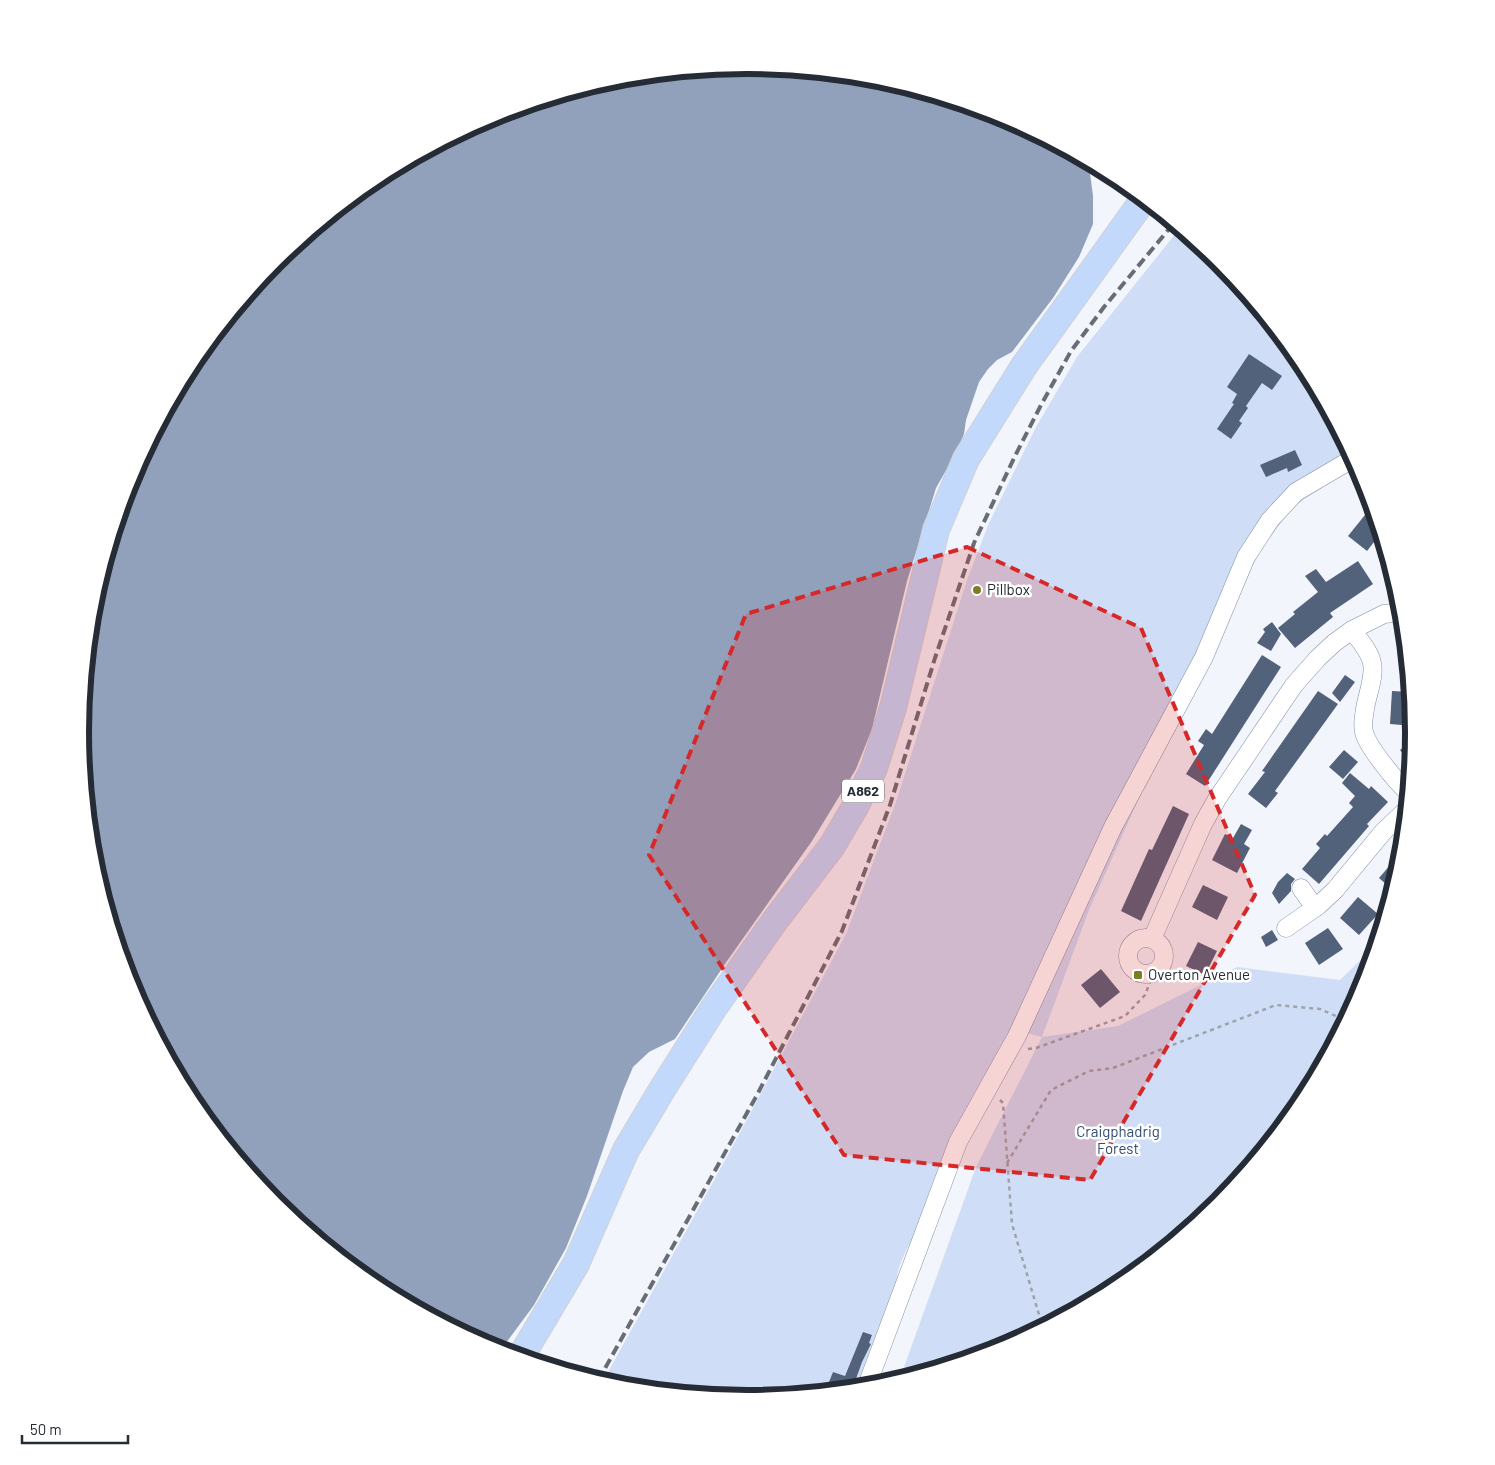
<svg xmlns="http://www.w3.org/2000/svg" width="1495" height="1465" font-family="Barlow,sans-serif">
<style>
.green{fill:#cfdef6}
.water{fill:#91a1bc}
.building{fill:#53627b}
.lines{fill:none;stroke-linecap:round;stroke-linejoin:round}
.street-casing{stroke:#808fa6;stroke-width:19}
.primary-casing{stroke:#cfd1d3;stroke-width:28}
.path{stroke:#9ea2a9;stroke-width:2.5;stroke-dasharray:4 4;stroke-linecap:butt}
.street{stroke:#fff;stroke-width:18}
.primary{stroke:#c2d9fc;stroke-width:26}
.rail{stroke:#686d75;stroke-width:4;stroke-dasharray:10 5;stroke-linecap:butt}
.marked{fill:#d62828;fill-opacity:0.2;stroke:#d62828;stroke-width:4;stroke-dasharray:10 6;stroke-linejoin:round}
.poi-dot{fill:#7c7d25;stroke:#fff;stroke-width:2}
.labels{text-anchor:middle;stroke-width:5;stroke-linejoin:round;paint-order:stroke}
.shield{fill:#fff;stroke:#676b72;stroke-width:1}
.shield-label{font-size:14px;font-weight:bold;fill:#262c35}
.poi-label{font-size:15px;fill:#262c35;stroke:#fff;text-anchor:start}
.park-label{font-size:15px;fill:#334c74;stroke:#fff}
.rim{fill:none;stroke:#262c35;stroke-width:6}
</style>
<rect width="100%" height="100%" fill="#f2f5fb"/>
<path class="green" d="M 1180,228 L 1220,261 L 1303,362 L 1363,475 L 1353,468 L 1300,502 L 1290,510 L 1259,553 L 1148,778 L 1089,910 L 1042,1037 L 1118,1026 L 1237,967 L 1340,980 L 1378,943 L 1364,988 L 1302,1104 L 1219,1205 L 1118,1288 L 1003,1349 L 899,1381 L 976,1167 L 1042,1037 L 1014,1030 L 918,1229 C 907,1249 896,1265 896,1288 L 863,1383 L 833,1372 L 825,1392 L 747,1400 L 617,1387 L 602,1383 L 729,1153 L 846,934 L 896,802 L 967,580 L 989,523 L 1036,427 L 1077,357 Z"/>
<path class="water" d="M 748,65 L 878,78 L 1003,116 L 1091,163 L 1089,166 L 1093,196 L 1093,224 L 1079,257 L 1053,298 L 1012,352 L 997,360 L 988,369 L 979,382 L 966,420 L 964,434 L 957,451 L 936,488 L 907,581 L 872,729 L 856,769 L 812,841 L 727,961 L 675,1039 L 649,1052 L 633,1067 L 623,1091 L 587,1196 L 566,1248 L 534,1305 L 500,1351 L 492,1349 L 376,1287 L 275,1204 L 192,1103 L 131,988 L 93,862 L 80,732 L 93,602 L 131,477 L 193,361 L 276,260 L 377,177 L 492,116 L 618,78 Z"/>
<g class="building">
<path d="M 1249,354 L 1282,376 L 1272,390 L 1262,383 L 1246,406 L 1248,408 L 1239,421 L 1242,423 L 1231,439 L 1217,429 L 1234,404 L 1232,403 L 1237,394 L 1227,387 Z"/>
<path d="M 1295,450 L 1302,465 L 1288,472 L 1287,468 L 1266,477 L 1260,465 Z"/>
<path d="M 1373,505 L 1381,533 L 1367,551 L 1348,536 Z"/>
<path d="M 1358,561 L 1373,584 L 1330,613 L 1333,617 L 1295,648 L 1278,628 L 1295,614 L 1293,612 L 1318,592 L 1305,576 L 1316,569 L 1326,582 Z"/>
<path d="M 1272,622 L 1281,634 L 1271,651 L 1257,643 L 1265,632 L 1263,629 Z"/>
<path d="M 1262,655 L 1281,667 L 1205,786 L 1186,774 L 1204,745 L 1198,741 L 1206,729 L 1212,734 Z"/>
<path d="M 1345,675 L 1355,682 L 1340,702 L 1332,693 Z"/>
<path d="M 1318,691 L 1338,704 L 1275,791 L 1278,793 L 1266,808 L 1248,794 L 1265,772 L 1262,771 Z"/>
<path d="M 1392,691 L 1411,692 L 1414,726 L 1390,724 Z"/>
<path d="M 1414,739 L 1413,753 L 1412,766 L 1400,750 Z"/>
<path d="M 1344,750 L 1358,762 L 1343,779 L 1329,767 Z"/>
<path d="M 1350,773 L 1369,789 L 1371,786 L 1388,802 L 1367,824 L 1369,826 L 1319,884 L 1302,869 L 1320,848 L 1316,844 L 1325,834 L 1327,836 L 1353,807 L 1349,803 L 1355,796 L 1342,783 Z"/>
<path d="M 1173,806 L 1189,814 L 1141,921 L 1121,911 L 1149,849 L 1152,850 Z"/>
<path d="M 1241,824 L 1252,830 L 1244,844 L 1250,848 L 1237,873 L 1212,860 L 1225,834 L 1233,838 Z"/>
<path d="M 1403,850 L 1402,863 L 1394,891 L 1379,878 Z"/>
<path d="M 1287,873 L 1295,879 L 1291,884 L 1291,891 L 1279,904 L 1272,893 L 1278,882 Z"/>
<path d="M 1203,885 L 1228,897 L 1217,920 L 1192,907 Z"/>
<path d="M 1358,897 L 1378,914 L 1359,935 L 1340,918 Z"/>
<path d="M 1328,928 L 1343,949 L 1319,965 L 1305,943 Z"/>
<path d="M 1272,930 L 1278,940 L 1266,947 L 1261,937 Z"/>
<path d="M 1198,942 L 1217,951 L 1205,975 L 1186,966 Z"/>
<path d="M 1101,969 L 1120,992 L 1100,1008 L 1081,985 Z"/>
<path d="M 863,1332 L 872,1335 L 869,1343 L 871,1344 L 862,1362 L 852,1390 L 825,1392 L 833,1372 L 845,1376 Z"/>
</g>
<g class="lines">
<g class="street-casing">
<g id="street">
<path d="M 1352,630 C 1359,640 1370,651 1372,663 C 1375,677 1367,695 1365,709 C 1364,716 1362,724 1364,732 C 1367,746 1397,783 1409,793"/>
<path d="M 1301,888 L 1315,908"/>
<path d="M 1286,928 L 1319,905 L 1335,890 L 1383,832 L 1407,809"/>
<circle cx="1146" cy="956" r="18"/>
<path d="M 1152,939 L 1203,824 L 1217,799 L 1294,685 L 1318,658 L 1334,643 L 1352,630 L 1384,614 L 1403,612"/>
<path d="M 866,1388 L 958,1142 L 1017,1036 L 1113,827 L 1204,657 L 1246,557 L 1270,520 L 1296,492 L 1354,458"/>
</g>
</g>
<g class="primary-casing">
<path id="primary" d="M 520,1358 L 576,1264 L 626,1150 L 663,1088 L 713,1009 L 774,922 L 832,846 L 855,807 L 874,768 L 893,708 L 936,530 L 966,459 L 1024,366 L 1144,199"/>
</g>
<g class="path">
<path d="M 1028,1049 L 1036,1048 L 1125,1016 L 1145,995 L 1154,972"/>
<path d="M 1000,1100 L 1003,1103 L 1012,1224 L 1043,1328"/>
<path d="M 1007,1163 L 1051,1090 L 1089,1071 L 1113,1068 L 1276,1005 L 1320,1009 L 1347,1021"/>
</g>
<use href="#street" class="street"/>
<use href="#primary" class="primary"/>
<path class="rail" d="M 598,1381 L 757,1095 L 842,931 L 890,805 L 935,658 L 974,543 L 1015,456 L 1041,405 L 1071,351 L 1104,307 L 1174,223"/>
</g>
<path class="marked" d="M 967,547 L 1141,628 L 1255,895 L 1090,1180 L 844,1155 L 649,855 L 746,614 Z"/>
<g class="poi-dot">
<circle cx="977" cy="590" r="5"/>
<rect x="1133" y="970" width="10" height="10" rx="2.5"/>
</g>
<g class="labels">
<rect class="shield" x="842" y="779.5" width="42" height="23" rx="4"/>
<g class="shield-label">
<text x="863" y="796">A862</text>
</g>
<g class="poi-label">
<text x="987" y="595">Pillbox</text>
<text x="1148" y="980">Overton Avenue</text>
</g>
<g class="park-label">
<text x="1118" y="1137">Craigphadrig<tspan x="1118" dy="17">Forest</tspan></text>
</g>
</g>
<path d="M0 0H1495V1465H0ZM89 732a658 658 0 1 1 1316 0a658 658 0 1 1-1316 0Z" fill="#fff" fill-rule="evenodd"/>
<path class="rim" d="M89 732a658 658 0 1 1 1316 0a658 658 0 1 1-1316 0Z"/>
<path d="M22 1435v8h106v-8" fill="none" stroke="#262c35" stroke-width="2.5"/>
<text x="30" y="1435" font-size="15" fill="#262c35" stroke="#ffffff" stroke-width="4" paint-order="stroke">50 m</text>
</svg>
